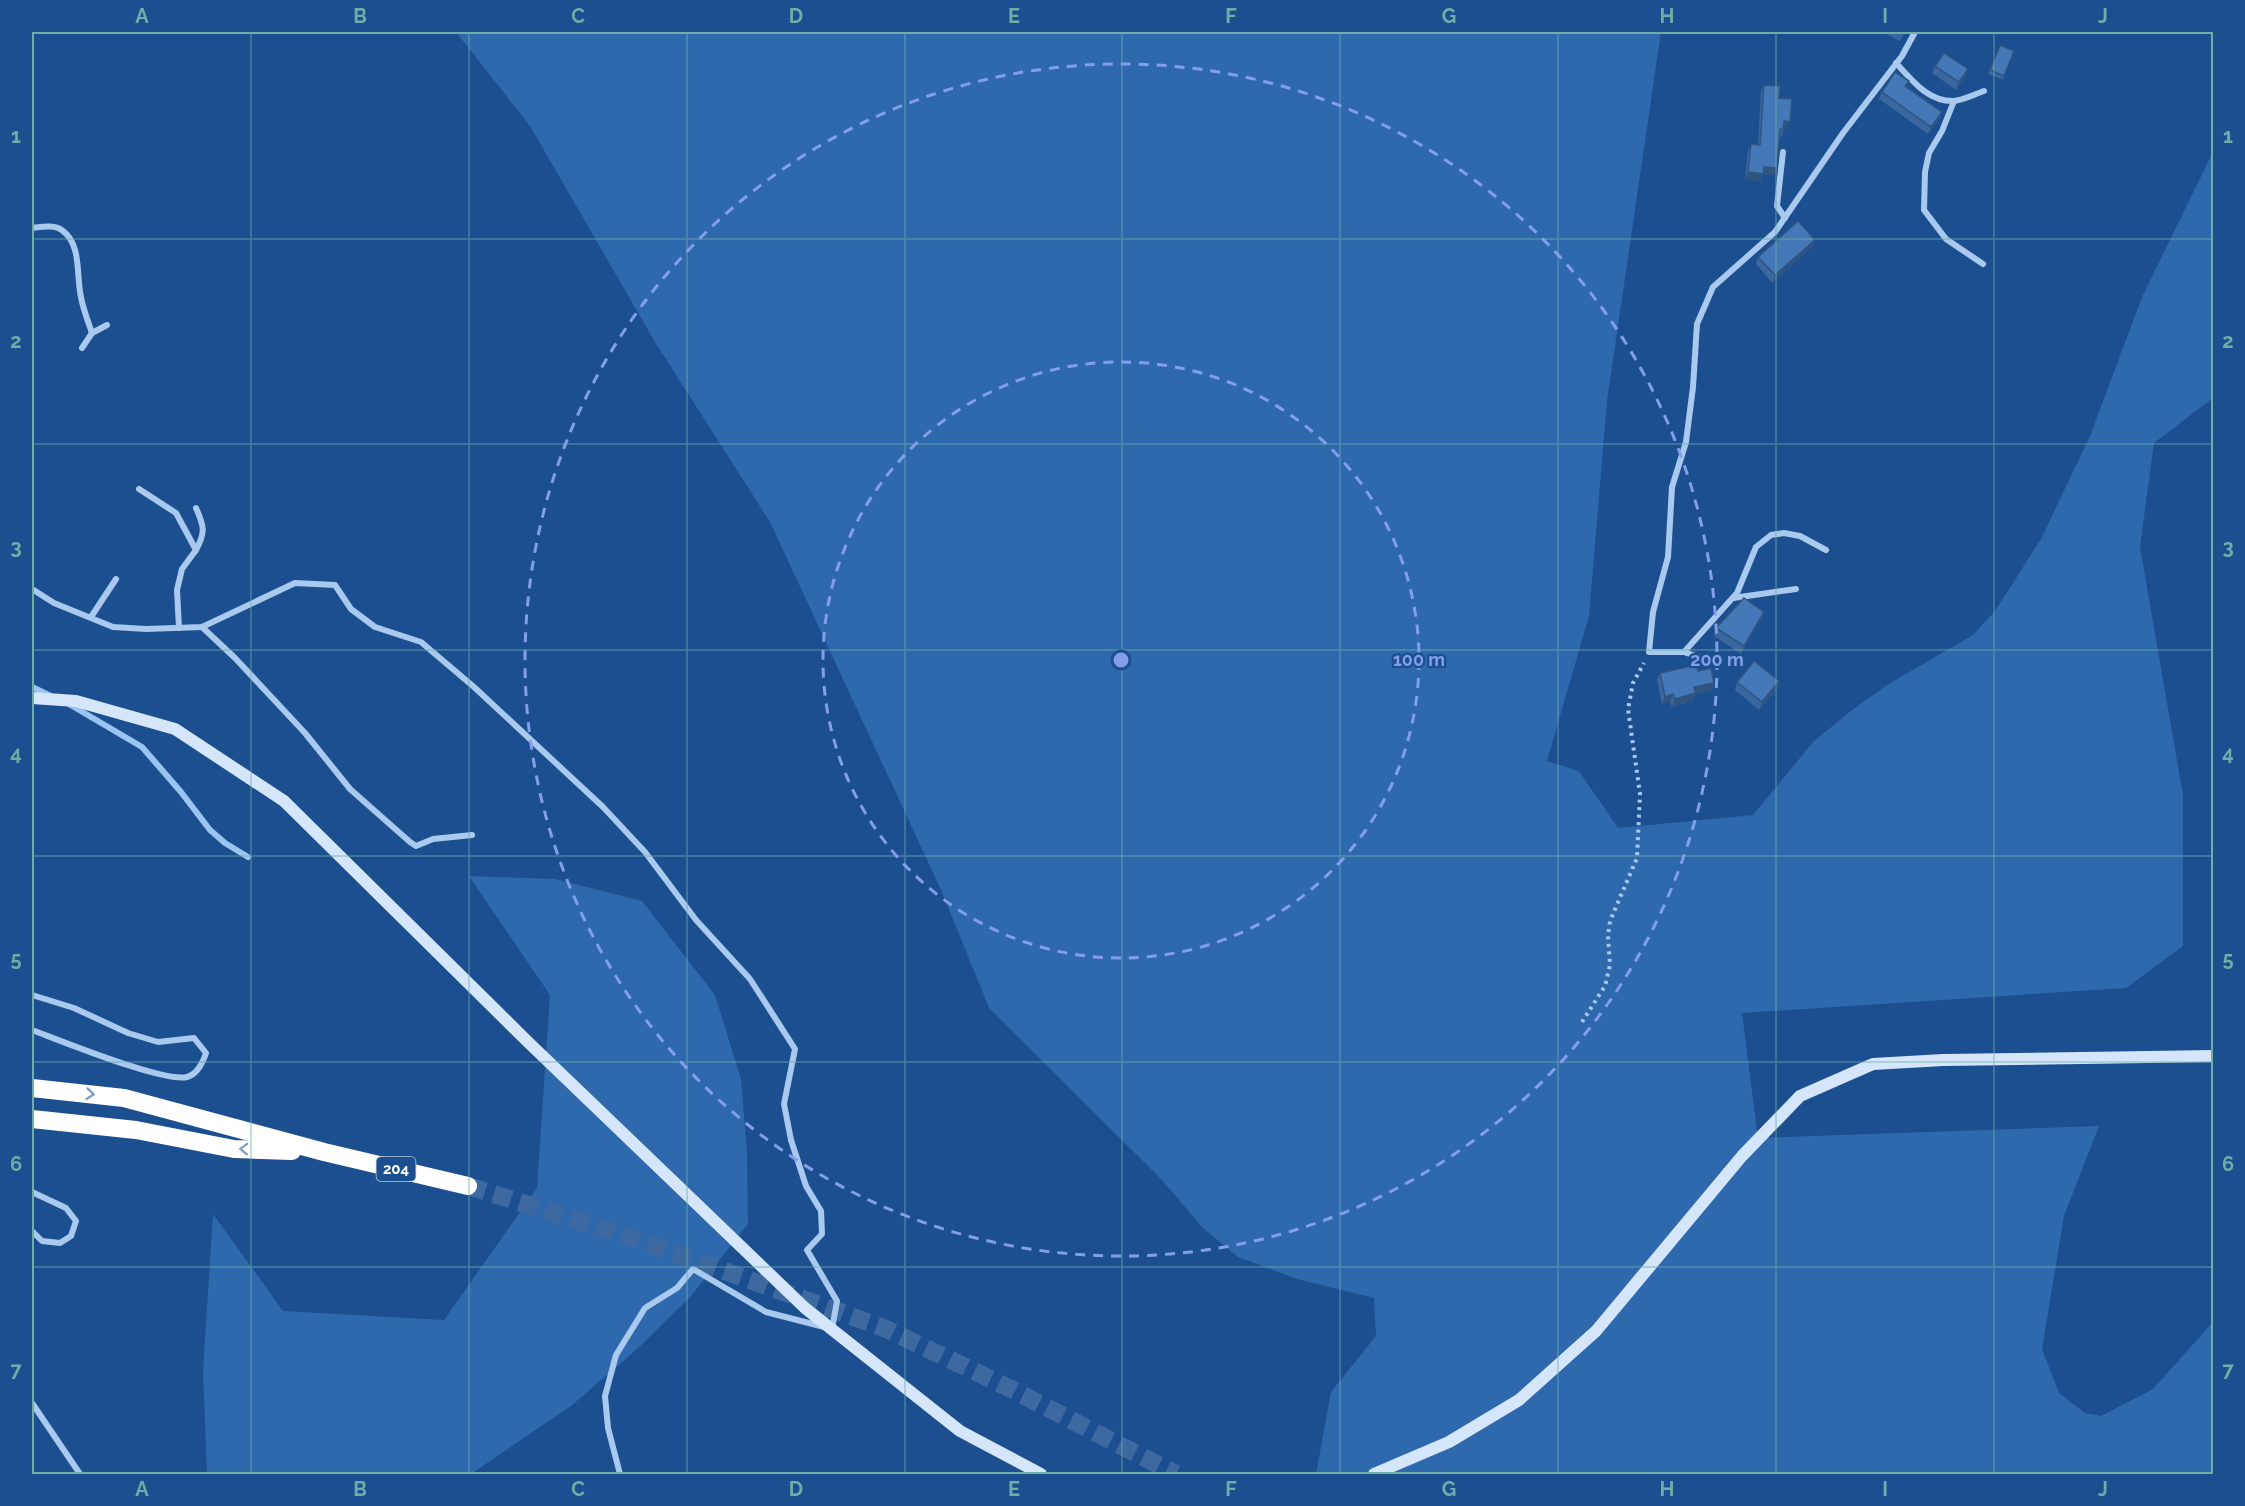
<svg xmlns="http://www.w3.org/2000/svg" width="2245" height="1506" font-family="Raleway,sans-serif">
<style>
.green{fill:#2e69ad}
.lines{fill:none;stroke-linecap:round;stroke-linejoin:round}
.stream{stroke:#9cc4f0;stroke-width:6}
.highway-tunnel{stroke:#3d69a0;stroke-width:18;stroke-dasharray:18 9;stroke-linecap:butt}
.path{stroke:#a9c9ee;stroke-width:4;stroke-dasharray:3 4.5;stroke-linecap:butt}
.street{stroke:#a9c9ee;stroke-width:6}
.secondary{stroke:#d6e6fa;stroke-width:12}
.highway{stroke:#fff;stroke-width:18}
.wall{fill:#3a679d}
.shaded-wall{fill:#305480}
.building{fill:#4478b7;stroke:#305480;stroke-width:1.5}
.oneway{stroke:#829ec1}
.grid{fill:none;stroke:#6fada8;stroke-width:1.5;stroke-opacity:0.55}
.ring{fill:none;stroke:#839eea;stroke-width:3;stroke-dasharray:10 8}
.labels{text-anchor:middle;stroke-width:4.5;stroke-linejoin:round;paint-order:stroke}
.shield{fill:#1b4f8f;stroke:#bbcadd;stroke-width:1.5}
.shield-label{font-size:15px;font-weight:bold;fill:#fff}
.centre{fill:#839eea;stroke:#1b4f8f;stroke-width:3}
.ring-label{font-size:18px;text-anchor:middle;font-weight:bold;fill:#839eea;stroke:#1b4f8f;stroke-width:4.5;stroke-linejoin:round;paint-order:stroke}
.neatline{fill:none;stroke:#6fada8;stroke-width:2}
.grid-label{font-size:20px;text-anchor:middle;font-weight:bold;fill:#6fada8}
</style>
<rect width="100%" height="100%" fill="#1b4f8f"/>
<g class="green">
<path d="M 456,32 L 1661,32 L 1607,401 L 1589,616 L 1547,761 L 1579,771 L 1618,828 L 1753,815 L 1814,741 L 1851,711 L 1887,685 L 1973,635 L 1995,611 L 2041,539 L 2090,436 L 2142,297 L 2213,152 L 2213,398 L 2154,443 L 2140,547 L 2183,795 L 2183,946 L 2126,988 L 1742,1013 L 1758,1138 L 2099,1126 L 2064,1216 L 2042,1349 L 2059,1393 L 2085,1413 L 2101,1416 L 2153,1389 L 2213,1322 L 2213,1474 L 1316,1474 L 1331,1392 L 1376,1336 L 1374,1298 L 1297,1279 L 1238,1257 L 1203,1228 L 1162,1180 L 989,1008 L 942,892 L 770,522 L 655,342 L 530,126 Z"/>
<path d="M 469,876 L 555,879 L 642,901 L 715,995 L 741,1079 L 747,1153 L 748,1224 L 691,1296 L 636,1350 L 571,1406 L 471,1474 L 207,1474 L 203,1371 L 213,1214 L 283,1311 L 444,1320 L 537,1188 L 550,995 Z"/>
</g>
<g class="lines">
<g class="stream">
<path d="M 32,687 L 51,696"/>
<path d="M 69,704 L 142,747 L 181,792 L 210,830 L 225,843 L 248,857"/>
</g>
<path class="highway-tunnel" d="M 468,1186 L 621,1234 L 884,1328 L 1007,1387 L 1176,1474"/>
<path class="path" d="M 1582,1022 L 1605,986 L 1610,965 L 1608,936 L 1610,921 L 1637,858 L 1640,794 L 1628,709 L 1633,683 L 1644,663"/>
<g class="street">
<path d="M 1896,63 C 1912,80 1927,101 1953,101 C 1962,101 1975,94 1984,91"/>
<path d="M 1954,101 L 1942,131 L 1929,153 L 1925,172 L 1924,210 L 1946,239 L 1983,264"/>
<path d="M 1783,152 L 1777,206 L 1785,218"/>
<path d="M 32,228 C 41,227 55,224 63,231 C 82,245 76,277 81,297 C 83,309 88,321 92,333"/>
<path d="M 82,348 L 92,333 L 107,325"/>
<path d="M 139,489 L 176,513 L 196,550 L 182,569 L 177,590 L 179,628"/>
<path d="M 196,508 C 204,526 206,532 196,550"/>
<path d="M 32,589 L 54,603 L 113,627 L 146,629 L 202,627 L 295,583 L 335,585 L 351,609 L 375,627 L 421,642 L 474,687 L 603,807 L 645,852 L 696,920 L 750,979 L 795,1049 L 784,1104 L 791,1140 L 806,1186 L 821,1211 L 822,1234 L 807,1250 L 837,1301 L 832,1329 L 766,1312 L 693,1269 L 677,1288 L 645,1308 L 616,1355 L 605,1396 L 608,1428 L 620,1474"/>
<path d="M 1733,598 L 1796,589"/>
<path d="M 91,617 L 116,579"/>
<path d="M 202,627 L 235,658 L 305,733 L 350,789 L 410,842 L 416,846 L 433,839 L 472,835"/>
<path d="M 1684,652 L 1737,593 L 1756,547 L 1771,535 L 1784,533 L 1800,536 L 1826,550"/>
<path d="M 1713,662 L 1684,652 L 1649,652 L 1653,612 L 1668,557 L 1672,487 L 1686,442 L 1693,387 L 1697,324 L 1713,287 L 1775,232 L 1843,133 L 1902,56 L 1915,32"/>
<path d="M 32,995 L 74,1008 L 128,1033 L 158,1042 L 194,1038 L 206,1053 C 203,1062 198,1074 187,1077 C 164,1083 59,1040 32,1030"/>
<path d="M 32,1192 L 66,1208 L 76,1221 L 71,1236 L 60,1243 L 42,1241 L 32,1231"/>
<path d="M 32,1403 L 80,1474"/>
</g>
<g class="secondary">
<path d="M 32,698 L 76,701 L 175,729 L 284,801 L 528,1042 L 805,1308 L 960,1431 L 1041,1474"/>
<path d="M 1374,1474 L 1449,1442 L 1519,1400 L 1596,1331 L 1742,1156 L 1800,1096 L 1873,1064 L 1943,1060 L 2214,1056"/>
</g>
<g class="highway">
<path d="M 32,1088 L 124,1098 L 324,1152 L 468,1186"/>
<path d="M 32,1119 L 136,1130 L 234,1149 L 292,1151"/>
</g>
</g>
<g class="wall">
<path d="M 1883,32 L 1905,32 L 1900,41 Z"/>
<path d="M 2000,45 L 2014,51 L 2003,80 L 1988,74 Z"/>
<path d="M 1935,66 L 1968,69 L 1965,77 L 1956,90 L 1932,73 Z"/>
<path d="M 1909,81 L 1906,87 L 1942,112 L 1939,119 L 1928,134 L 1879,99 L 1882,92 Z"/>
<path d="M 1764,85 L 1779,98 L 1787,129 L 1784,129 L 1781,137 L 1780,137 L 1774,175 L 1763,174 L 1760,181 L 1745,180 L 1748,151 L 1751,144 L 1758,144 L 1761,92 Z"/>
<path d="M 1815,240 L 1812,247 L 1772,283 L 1756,264 L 1758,257 Z"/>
<path d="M 1764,612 L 1761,619 L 1741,654 L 1714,636 L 1716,628 Z"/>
<path d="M 1698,671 L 1714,683 L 1711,691 L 1696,694 L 1693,701 L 1672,707 L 1670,702 L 1662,704 L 1657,680 L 1660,673 Z"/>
<path d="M 1779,681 L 1777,689 L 1759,710 L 1735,690 L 1737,682 Z"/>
</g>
<g class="shaded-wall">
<path d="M 1968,69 L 1965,77 L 1956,90 L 1959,82 Z"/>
<path d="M 1942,112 L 1939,119 L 1928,134 L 1931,127 Z"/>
<path d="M 1784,121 L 1790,122 L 1787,129 L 1782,128 Z"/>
<path d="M 1764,167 L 1777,168 L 1774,175 L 1763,174 L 1760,181 L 1745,180 L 1748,172 Z"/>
<path d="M 1815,240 L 1812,247 L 1772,283 L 1775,275 Z"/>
<path d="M 1764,612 L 1761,619 L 1741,654 L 1744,646 Z"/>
<path d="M 1779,681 L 1777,689 L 1759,710 L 1762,702 Z"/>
<path d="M 1714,683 L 1711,691 L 1696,694 L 1693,701 L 1672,707 L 1675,699 L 1694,687 Z"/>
<path d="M 1673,694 L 1670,702 L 1662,704 L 1665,697 Z"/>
</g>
<g class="building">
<path d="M 2000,45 L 2014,51 L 2004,76 L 1990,70 Z"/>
<path d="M 1944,53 L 1968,69 L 1959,82 L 1935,66 Z"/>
<path d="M 1895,72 L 1909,81 L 1905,86 L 1942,112 L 1931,127 L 1882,92 Z"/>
<path d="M 1764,85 L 1780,86 L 1779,98 L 1792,99 L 1790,122 L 1784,121 L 1783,130 L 1780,129 L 1777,168 L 1764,167 L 1763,174 L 1748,172 L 1751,144 L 1760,145 Z"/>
<path d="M 1798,221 L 1815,240 L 1775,275 L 1758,257 Z"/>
<path d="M 1744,598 L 1764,612 L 1744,646 L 1716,628 Z"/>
<path d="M 1754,661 L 1779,681 L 1762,702 L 1737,682 Z"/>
<path d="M 1696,665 L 1698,671 L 1711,668 L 1714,683 L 1694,687 L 1696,693 L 1675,699 L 1673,694 L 1665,697 L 1660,673 Z"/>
</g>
<defs><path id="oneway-chevron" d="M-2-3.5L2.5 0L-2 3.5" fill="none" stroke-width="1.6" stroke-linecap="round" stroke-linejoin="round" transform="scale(1.5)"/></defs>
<g class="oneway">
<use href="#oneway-chevron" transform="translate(90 1094) rotate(6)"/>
<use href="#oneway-chevron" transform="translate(244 1149) rotate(-178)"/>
</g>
<path class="grid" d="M 251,32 L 251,1474M 469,32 L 469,1474M 687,32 L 687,1474M 905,32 L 905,1474M 1122,32 L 1122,1474M 1340,32 L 1340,1474M 1558,32 L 1558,1474M 1776,32 L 1776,1474M 1994,32 L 1994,1474M 32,239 L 2214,239M 32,444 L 2214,444M 32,650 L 2214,650M 32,856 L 2214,856M 32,1062 L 2214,1062M 32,1267 L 2214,1267"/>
<g class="ring">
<circle cx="1121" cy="660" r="298"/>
<circle cx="1121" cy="660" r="596"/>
</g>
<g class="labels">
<rect class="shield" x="376.5" y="1157" width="39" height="24" rx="4.5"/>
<g class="shield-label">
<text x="396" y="1174">204</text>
</g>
</g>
<circle cx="1121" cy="660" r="9" class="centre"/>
<g class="ring-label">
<text x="1419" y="666">100 m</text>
<text x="1717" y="666">200 m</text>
</g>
<rect width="2245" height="1506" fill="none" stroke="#1b4f8f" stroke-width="66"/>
<rect x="33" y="33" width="2179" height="1440" class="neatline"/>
<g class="grid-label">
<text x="142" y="23">A</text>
<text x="360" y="23">B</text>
<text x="578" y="23">C</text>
<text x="796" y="23">D</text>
<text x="1014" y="23">E</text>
<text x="1231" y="23">F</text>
<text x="1449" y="23">G</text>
<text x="1667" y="23">H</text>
<text x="1885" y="23">I</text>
<text x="2103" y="23">J</text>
<text x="16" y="143">1</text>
<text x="2228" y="143">1</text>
<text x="16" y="348">2</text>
<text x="2228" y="348">2</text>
<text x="16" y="554">3</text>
<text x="2228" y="554">3</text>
<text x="16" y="760">4</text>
<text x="2228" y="760">4</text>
<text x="16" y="966">5</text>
<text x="2228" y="966">5</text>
<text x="16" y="1171">6</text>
<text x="2228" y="1171">6</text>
<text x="16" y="1377">7</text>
<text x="2228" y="1377">7</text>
<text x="142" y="1496">A</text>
<text x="360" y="1496">B</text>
<text x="578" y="1496">C</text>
<text x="796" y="1496">D</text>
<text x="1014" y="1496">E</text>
<text x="1231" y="1496">F</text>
<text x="1449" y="1496">G</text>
<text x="1667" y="1496">H</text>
<text x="1885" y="1496">I</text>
<text x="2103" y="1496">J</text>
</g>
</svg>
